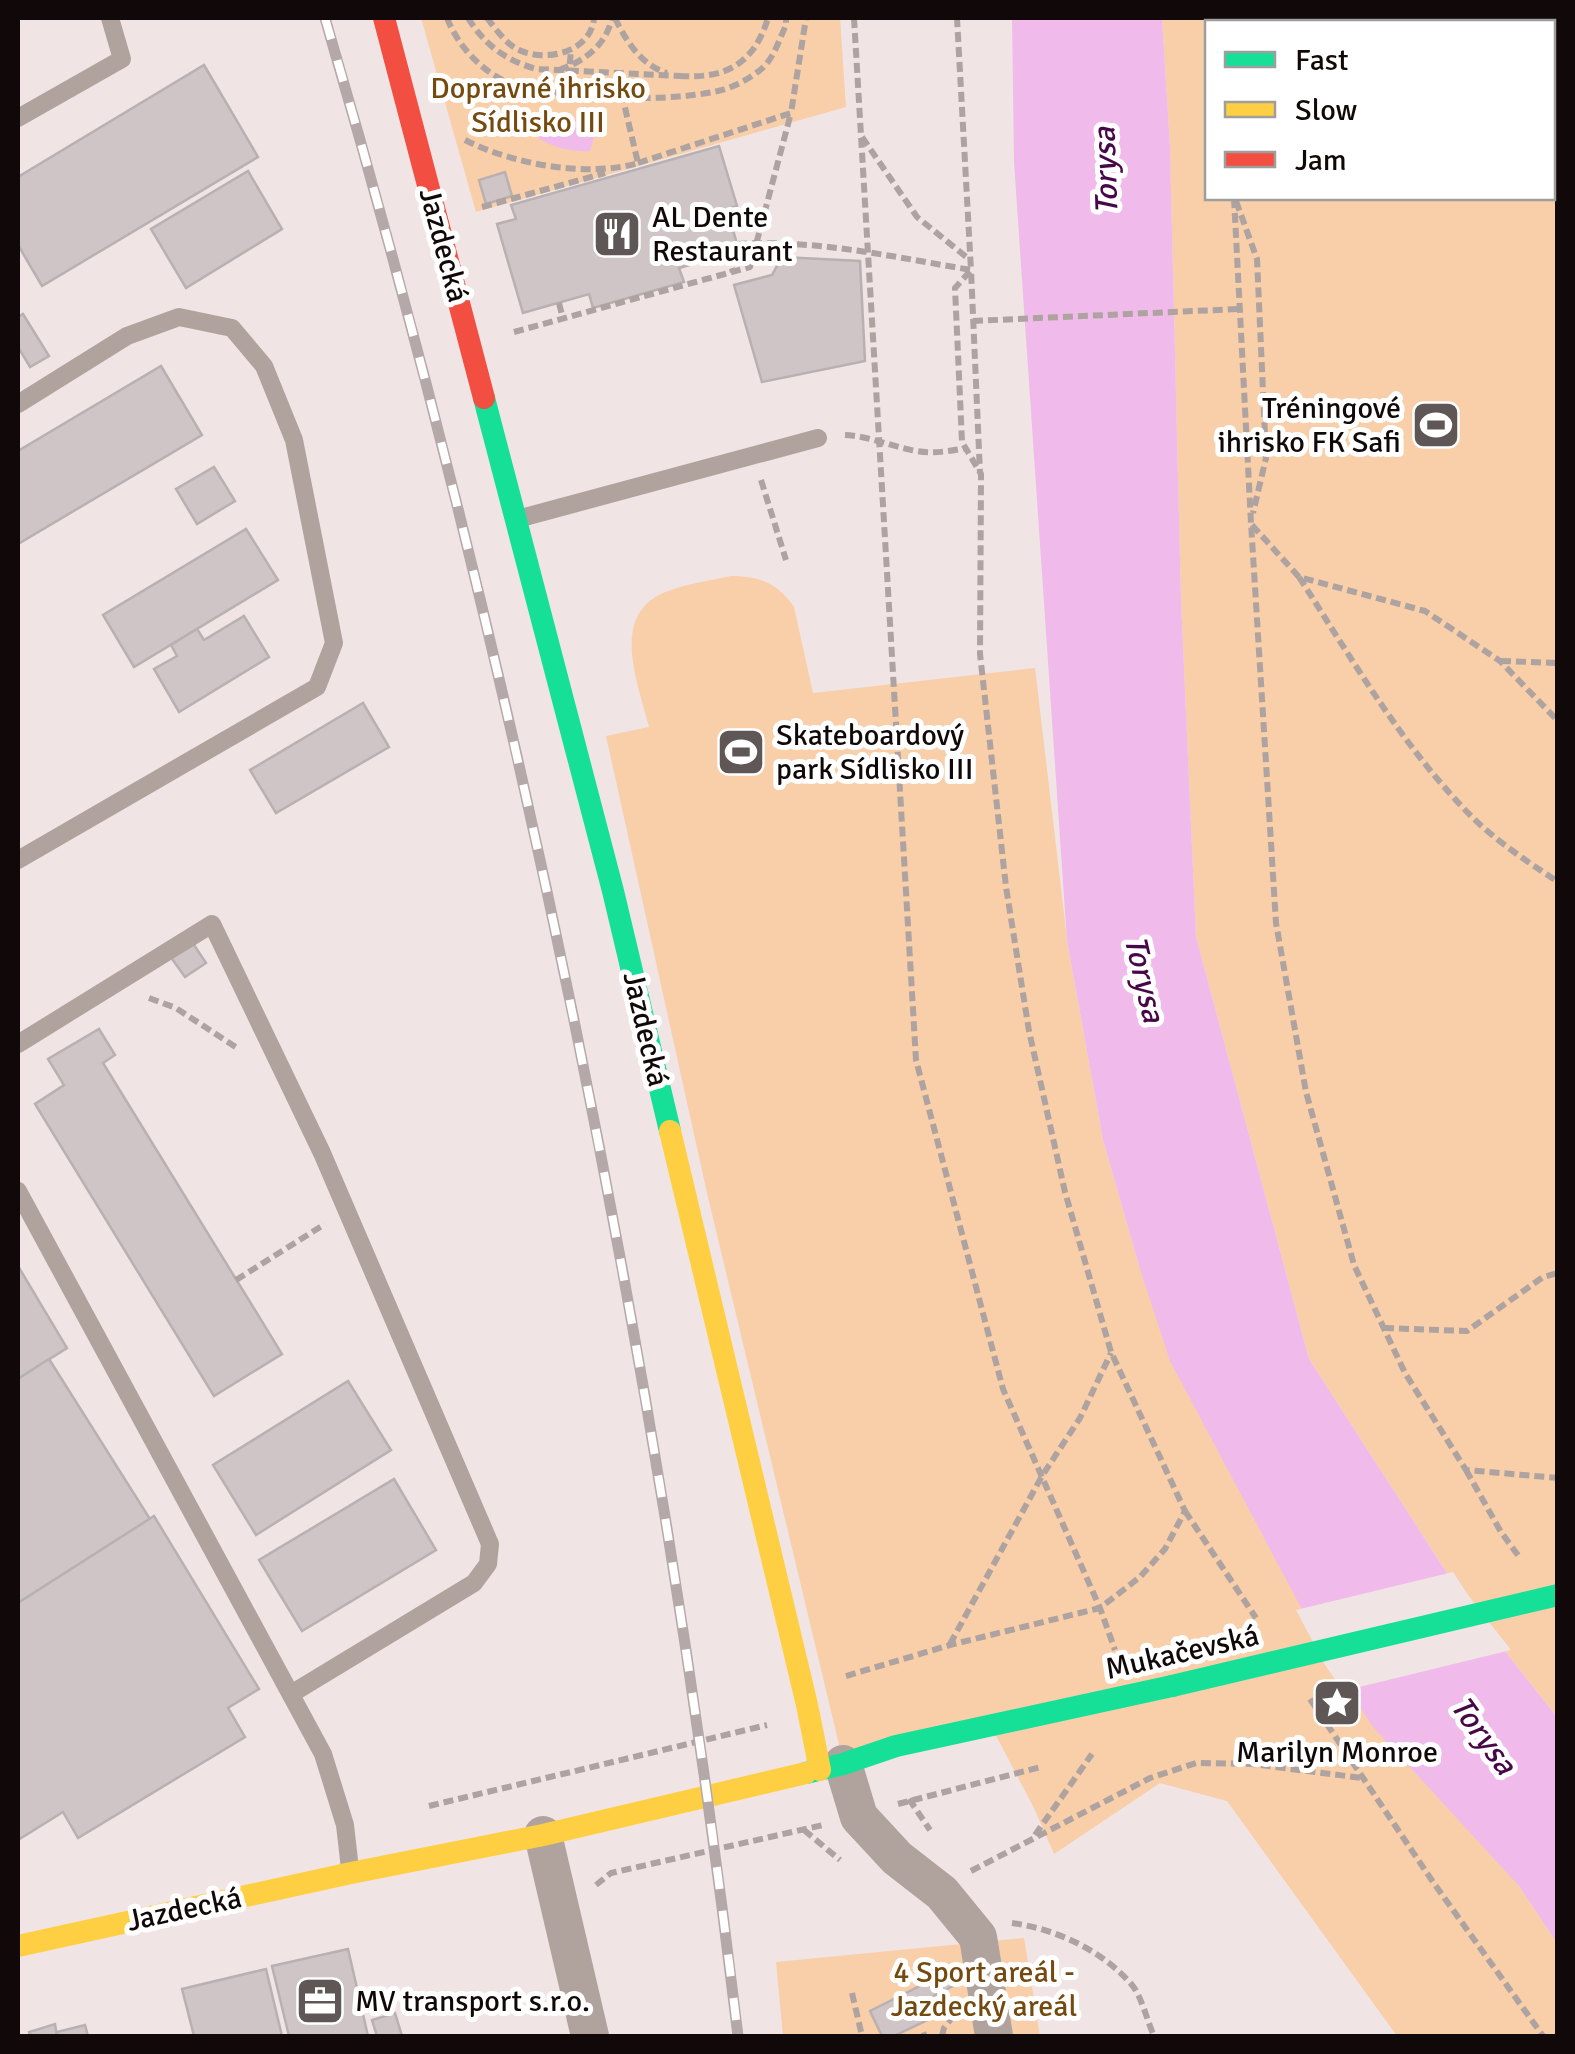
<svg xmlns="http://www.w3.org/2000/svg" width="1575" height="2054" font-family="Signika,sans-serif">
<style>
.green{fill:#f8cfa8;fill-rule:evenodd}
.water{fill:#f0bbeb}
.pier{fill:#f1e4e4}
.building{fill:#cfc5c6;stroke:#b9b0b1;stroke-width:2.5}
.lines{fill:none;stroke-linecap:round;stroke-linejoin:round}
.path{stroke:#aea3a0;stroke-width:6;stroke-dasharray:10 5;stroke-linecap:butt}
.lane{stroke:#b0a39e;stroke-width:18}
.street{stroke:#b0a39e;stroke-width:38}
.fast{stroke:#16e098;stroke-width:22}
.slow{stroke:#ffcf43;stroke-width:22}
.jam{stroke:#f24e42;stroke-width:22}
.rail-casing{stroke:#b5a8a8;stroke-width:11}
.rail{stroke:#fff;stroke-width:8;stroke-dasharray:22;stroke-linecap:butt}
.fast-bridge{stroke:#16e098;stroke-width:22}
.labels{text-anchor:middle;stroke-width:10;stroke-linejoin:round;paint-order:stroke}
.park-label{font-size:30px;fill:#754a0f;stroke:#fff}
.poi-label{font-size:30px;fill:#110909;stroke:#fff;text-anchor:start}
.street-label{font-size:30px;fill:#110909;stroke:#fff}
.water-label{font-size:32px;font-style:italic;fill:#470848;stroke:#fff}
</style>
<rect width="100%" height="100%" fill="#f1e4e4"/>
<g class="green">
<path d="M 421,18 L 840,18 L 846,107 L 476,212 Z"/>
<path d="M 1162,18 L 1557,18 L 1557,1717 L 1463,1598 L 1309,1359 L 1196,937 L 1181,600 L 1170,147 ZM 1208,22 L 1552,22 L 1552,198 L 1208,198 Z"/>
<path d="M 731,576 C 759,576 778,583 794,607 L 813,693 L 1035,668 L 1068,947 L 1103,1140 L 1139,1266 L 1519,1886 L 1557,1943 L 1557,2036 L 1397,2036 L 1227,1801 L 1160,1783 L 1054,1854 L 1034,1808 L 990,1724 L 842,1757 L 707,1193 L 606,736 L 649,727 C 639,685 609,617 663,593 C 684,584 708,581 731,576 Z"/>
<path d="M 1024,1938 L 1040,2036 L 783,2036 L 776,1962 Z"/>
</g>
<g class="water">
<path d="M 1012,18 L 1162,18 L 1170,147 L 1181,600 L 1196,937 L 1309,1359 L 1463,1598 L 1557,1717 L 1557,1943 L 1519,1886 L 1373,1727 L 1330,1662 L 1170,1361 L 1139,1266 L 1103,1140 L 1067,941 L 1014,162 Z"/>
<path d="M 544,115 L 589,121 L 595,135 L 590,151 C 580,153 550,147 542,140 C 535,135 536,133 534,125 Z"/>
</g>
<path class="pier" d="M 1453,1572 L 1468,1595 L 1511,1650 L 1343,1691 L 1325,1665 L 1296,1610 Z"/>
<g class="building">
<path d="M 204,65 L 258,157 L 42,286 L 18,245 L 18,177 Z"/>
<path d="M 719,146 L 737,206 L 727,209 L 739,251 L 679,268 L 684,282 L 593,308 L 589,294 L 523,313 L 497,224 L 516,219 L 511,205 Z"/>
<path d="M 248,171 L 282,229 L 186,288 L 151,229 Z"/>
<path d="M 505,172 L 512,196 L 486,204 L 479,180 Z"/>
<path d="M 782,257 L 860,261 L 865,361 L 762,382 L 734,285 L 772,275 Z"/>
<path d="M 23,314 L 49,356 L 30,367 L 18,347 L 18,317 Z"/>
<path d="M 161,366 L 202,435 L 18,544 L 18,451 Z"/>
<path d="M 214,467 L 235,501 L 197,524 L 176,489 Z"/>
<path d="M 246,529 L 278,580 L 134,667 L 103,615 Z"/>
<path d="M 244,616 L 269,657 L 179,712 L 154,669 L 177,656 L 171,645 L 197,629 L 204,640 Z"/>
<path d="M 363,703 L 389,747 L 276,813 L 250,770 Z"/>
<path d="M 192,942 L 206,963 L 185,977 L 170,956 Z"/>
<path d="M 99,1029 L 115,1055 L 103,1063 L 282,1354 L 214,1396 L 35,1104 L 64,1085 L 48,1059 Z"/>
<path d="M 18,1266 L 67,1348 L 18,1379 Z"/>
<path d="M 49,1359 L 150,1519 L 18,1603 L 18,1379 Z"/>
<path d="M 348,1381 L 391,1450 L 256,1535 L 213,1465 Z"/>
<path d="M 394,1479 L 436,1550 L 302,1631 L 259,1560 Z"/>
<path d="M 154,1516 L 259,1689 L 228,1708 L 245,1737 L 78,1838 L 63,1812 L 18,1840 L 18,1603 Z"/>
<path d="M 348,1949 L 368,2036 L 289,2036 L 272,1966 Z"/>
<path d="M 266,1969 L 282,2036 L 194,2036 L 182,1989 Z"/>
<path d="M 946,1973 L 953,1986 L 924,2001 L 932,2018 L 894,2036 L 882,2036 L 870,2011 Z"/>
<path d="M 395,2013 L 402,2036 L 377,2036 L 372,2020 Z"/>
<path d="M 55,2024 L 57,2036 L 30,2036 L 29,2032 Z"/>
<path d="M 85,2025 L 88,2036 L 57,2036 L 57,2032 Z"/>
</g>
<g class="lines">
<g class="path">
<path d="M 447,18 C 458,46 481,71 509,83 C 518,87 530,88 539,90 C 591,99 667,102 718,91 C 732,88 747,80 759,71 C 773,61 779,40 786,25 L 786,18"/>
<path d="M 468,18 C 485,45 505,60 536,69 L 681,76"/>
<path d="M 487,18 C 495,28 504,41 515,48 C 543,64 591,53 594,18"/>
<path d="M 615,18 C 626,41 641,65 667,73"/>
<path d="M 854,18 L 916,1060 L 1003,1389 L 1100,1608 L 1115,1650"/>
<path d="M 1223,18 L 1223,22"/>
<path d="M 559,70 C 585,61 606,45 612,18"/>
<path d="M 679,76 C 726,79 754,64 768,18"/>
<path d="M 567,94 L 571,50"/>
<path d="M 862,137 L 917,217 L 970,260"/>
<path d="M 465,140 C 512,164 587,178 638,163 L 617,74"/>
<path d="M 638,163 L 791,113 L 806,18"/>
<path d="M 1234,198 L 1251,523 L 1276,923 L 1306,1092 L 1354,1265 L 1405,1373 L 1466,1470 L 1558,1478"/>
<path d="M 1236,201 L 1257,259 L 1266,458 L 1253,513"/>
<path d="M 482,207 L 605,173"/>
<path d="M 737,244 C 815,239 894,257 971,270 L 980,473"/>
<path d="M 727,254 L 733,272"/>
<path d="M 559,303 L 563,319"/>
<path d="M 973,321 L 1239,309"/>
<path d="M 514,332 L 750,267 L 791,113"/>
<path d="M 845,435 C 870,436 892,447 917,451 C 934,454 950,451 966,448"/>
<path d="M 761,480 L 786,560"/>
<path d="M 1252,525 L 1299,577 L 1425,611 L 1500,661 L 1558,721"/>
<path d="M 1299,577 C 1352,659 1402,746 1471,816 C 1496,841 1528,862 1558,882"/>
<path d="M 1501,661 L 1558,663"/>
<path d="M 149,998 L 176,1008 L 237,1048"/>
<path d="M 236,1280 L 325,1224"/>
<path d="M 1384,1328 L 1467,1331 L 1543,1277 L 1558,1273"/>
<path d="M 1466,1470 L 1501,1532 L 1520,1558"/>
<path d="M 1185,1511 L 1256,1618"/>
<path d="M 950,1644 L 1042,1476 L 1080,1418 L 1111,1353"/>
<path d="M 846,1676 L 950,1645 L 1100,1608 L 1140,1577 L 1165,1549 L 1185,1511 L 1111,1352 L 1065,1192 L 1029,1031 L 1006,887 L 980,654 L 981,474 L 962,442 L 955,288 L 971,270 L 957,18"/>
<path d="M 1310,1699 L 1433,1882 L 1543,2036"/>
<path d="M 909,1799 L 930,1830"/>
<path d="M 898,1804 L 1041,1767"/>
<path d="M 429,1806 L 767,1725"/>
<path d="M 804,1830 L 840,1860"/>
<path d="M 1035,1835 L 1092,1754"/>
<path d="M 971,1871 L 1150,1778 L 1196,1763 L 1252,1764 L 1362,1778"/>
<path d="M 596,1885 L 611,1873 L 823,1825"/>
<path d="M 1012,1923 C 1056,1929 1102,1950 1132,1985 C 1142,1997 1147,2021 1154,2036"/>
<path d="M 852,1993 L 862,2036"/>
<path d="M 922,2036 L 927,2034"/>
<path d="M 942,2036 L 944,2028 L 951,2019"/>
</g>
<g class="lane">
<path d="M 18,118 L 122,59 L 110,18"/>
<path d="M 18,404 L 127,336 L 179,317 L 232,328 L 264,366 L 294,440 L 334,643 L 317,687 L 18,860"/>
<path d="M 521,518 L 818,438"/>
<path d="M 18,1044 L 212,924 L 322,1153 L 490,1544 L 488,1564 L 474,1583 L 291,1694"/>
<path d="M 18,1191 L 323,1754 L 345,1825 L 350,1869"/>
</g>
<g class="street">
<path d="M 843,1764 L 859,1817 L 897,1858 L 942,1893 L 978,1937 L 994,2036"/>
<path d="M 543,1835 L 590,2036"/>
</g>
<g class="fast">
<path d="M 484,398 L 613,891 L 670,1131"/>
<path d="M 806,1773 L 843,1764 L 896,1746 L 1172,1686"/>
</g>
<g class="slow">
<path d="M 670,1131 L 807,1705 L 820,1770"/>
<path d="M 18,1946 L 351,1873 L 543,1835 L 806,1773"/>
</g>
<path class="jam" d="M 384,18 L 484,398"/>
<g class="rail-casing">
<path id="rail" d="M 325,18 C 518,677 657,1354 738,2036"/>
</g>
<use href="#rail" class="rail"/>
<path class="fast-bridge" d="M 1172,1686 L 1558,1595"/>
</g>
<defs>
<g id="restaurant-square" transform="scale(2.5)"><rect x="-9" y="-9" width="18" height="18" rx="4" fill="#5f5656" stroke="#fff"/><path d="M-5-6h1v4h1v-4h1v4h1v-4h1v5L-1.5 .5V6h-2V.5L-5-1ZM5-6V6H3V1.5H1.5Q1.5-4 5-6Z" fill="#fff"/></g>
<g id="stadium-square" transform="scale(2.5)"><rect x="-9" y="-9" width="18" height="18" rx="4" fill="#5f5656" stroke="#fff"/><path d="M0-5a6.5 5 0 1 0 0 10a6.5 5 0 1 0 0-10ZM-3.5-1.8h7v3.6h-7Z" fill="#fff"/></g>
<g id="sight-square" transform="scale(2.5)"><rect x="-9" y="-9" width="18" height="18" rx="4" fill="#5f5656" stroke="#fff"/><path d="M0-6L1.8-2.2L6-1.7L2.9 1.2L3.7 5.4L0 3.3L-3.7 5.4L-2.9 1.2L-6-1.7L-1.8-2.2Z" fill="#fff"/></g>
<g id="office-square" transform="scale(2.5)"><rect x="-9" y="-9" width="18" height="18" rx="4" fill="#5f5656" stroke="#fff"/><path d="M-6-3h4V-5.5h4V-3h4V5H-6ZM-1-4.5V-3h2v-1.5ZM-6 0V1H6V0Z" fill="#fff"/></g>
</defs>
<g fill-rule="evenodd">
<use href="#restaurant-square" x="617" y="234"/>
<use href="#stadium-square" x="1436" y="425"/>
<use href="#stadium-square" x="741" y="752"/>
<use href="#sight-square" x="1337" y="1703"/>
<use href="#office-square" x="320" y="2001"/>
</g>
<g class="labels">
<g class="park-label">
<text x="538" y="98">Dopravné ihrisko<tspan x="538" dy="34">Sídlisko III</tspan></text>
<text x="984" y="1982">4 Sport areál -<tspan x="984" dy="34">Jazdecký areál</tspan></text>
</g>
<g class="poi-label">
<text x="652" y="227">AL Dente<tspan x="652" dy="34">Restaurant</tspan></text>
<text x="1401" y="418" text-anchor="end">Tréningové<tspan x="1401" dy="34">ihrisko FK Safi</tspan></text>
<text x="776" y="745">Skateboardový<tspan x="776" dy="34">park Sídlisko III</tspan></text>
<text x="1337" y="1762" text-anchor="middle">Marilyn Monroe</text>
<text x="355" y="2011">MV transport s.r.o.</text>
</g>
<g class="street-label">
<text transform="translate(444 245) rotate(75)" y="10">Jazdecká</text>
<text transform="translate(646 1029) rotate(77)" y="10">Jazdecká</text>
<text transform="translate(1182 1652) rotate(-13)" y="10">Mukačevská</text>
<text transform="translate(184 1909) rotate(-12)" y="10">Jazdecká</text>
</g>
<g class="water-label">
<text transform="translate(1105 171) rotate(-92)" y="11">Torysa</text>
<text transform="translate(1145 979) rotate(77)" y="11">Torysa</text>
<text transform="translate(1484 1735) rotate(54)" y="11">Torysa</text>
</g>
</g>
<rect width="1575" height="2054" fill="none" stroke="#110909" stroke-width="40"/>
<rect x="1205" y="20" width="350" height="180" fill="#ffffff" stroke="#a09d9d" stroke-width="2.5"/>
<rect x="1225" y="52" width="50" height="15" fill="#16e098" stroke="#a09d9d" stroke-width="2.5"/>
<text x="1295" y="70" font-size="30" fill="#110909">Fast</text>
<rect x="1225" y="102" width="50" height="15" fill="#ffcf43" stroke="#a09d9d" stroke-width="2.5"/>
<text x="1295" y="120" font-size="30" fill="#110909">Slow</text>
<rect x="1225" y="152" width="50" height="15" fill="#f24e42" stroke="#a09d9d" stroke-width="2.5"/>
<text x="1295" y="170" font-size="30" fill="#110909">Jam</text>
</svg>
